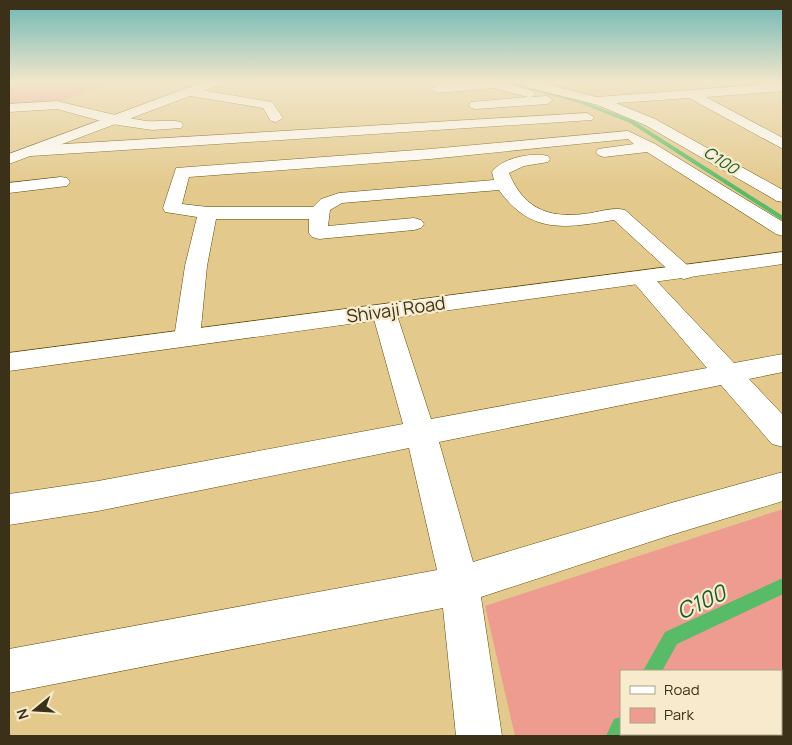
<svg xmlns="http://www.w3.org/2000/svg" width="792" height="745" font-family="Manrope,sans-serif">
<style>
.built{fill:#ddc07b}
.green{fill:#ee9b90}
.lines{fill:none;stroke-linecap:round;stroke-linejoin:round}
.stream{fill:#57bb68;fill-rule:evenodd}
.minor-casing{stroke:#604a05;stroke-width:1}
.tertiary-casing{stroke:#604a05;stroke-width:1}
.minor{fill:#fff;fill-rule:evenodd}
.tertiary{fill:#fff;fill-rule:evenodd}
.labels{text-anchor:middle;stroke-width:4.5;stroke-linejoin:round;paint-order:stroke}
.far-water-label{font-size:16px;font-style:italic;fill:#175d28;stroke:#f8ebcd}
.street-label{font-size:18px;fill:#3b3118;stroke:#f8ebcd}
.near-water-label{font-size:22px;font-style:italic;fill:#175d28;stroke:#f8ebcd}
</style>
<rect width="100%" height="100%" fill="#e3c98c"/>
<path class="built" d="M 781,698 L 783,698 L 783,736 L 708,736 L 708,734 L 781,734 Z"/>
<g class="green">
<path d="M 9,81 L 113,81 L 57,103 L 9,107 Z"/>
<path d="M 783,509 L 783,698 L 781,698 L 781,671 L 621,671 L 621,734 L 708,734 L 707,736 L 515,736 L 485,606 Z"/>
</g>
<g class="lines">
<g class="stream">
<path d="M 498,81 L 507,81 L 583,101 L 634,121 L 783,216 L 783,221 L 630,123 L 579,103 Z"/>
<path d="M 783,578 L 783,594 L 677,644 L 662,671 L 643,671 L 665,632 Z"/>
<path d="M 621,717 L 621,734 L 627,734 L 626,736 L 606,736 L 614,719 Z"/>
</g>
<g class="minor-casing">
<g id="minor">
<path d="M 476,81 L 497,81 L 533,91 L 535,94 L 531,97 L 547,96 L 553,100 L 547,104 L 476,109 L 471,108 L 469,105 L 471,102 L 528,97 L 493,88 L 437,93 L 431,89 L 437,85 Z"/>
<path d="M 526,81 L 533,81 L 597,97 L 783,83 L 783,91 L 706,97 L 783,138 L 783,149 L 689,98 L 616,103 L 655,119 L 783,190 L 783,202 L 777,201 L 645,125 L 598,105 L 526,87 L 524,84 Z"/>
<path d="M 188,88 L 272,102 L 283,118 L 276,122 L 271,121 L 263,108 L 184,95 L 182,92 L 184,89 Z"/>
<path d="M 57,101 C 87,108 115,116 146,121 C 157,122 170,119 181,122 L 183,125 L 181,128 L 152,130 L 112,124 L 57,109 L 9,112 L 9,104 Z"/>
<path d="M 587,113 L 594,117 L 592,120 L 31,156 L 25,154 L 23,151 L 25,148 L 31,146 Z"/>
<path d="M 628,131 L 655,144 L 783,222 L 783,236 L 776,234 L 647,152 L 604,157 L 598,155 L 596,152 L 598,149 L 634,144 L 628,139 L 430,159 L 189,177 L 182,204 L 208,207 L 313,207 L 321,199 L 339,193 L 494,180 L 492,172 C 502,158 531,152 548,156 L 550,159 L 548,162 L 524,166 L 509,173 C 525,212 553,219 591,213 C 602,211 614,207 625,210 L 695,272 L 692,277 L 684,279 L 676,277 L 614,220 C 566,228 531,235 499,190 L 342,203 L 330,210 L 328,226 L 414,218 L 421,220 L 424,224 L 421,228 L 414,230 L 319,239 L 312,237 L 309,233 L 309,219 L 216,219 L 207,266 L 200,338 L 196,344 L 187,346 L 178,344 L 174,338 L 185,266 L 197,217 L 165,212 L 163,208 L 176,168 L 430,149 Z"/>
<path d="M 61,177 L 67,178 L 70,182 L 67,186 L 9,193 L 9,183 Z"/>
<path d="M 641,271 L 649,273 L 734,363 L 783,354 L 783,372 L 749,379 L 783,415 L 783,447 L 772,444 L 721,385 L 439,442 L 473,562 L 671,503 L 783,472 L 783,501 L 671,535 L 481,597 L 502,736 L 456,736 L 443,608 L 9,693 L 9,649 L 437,570 L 409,448 L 98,511 L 9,525 L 9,494 L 98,481 L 403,424 L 372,312 L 375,307 L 384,304 L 393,307 L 396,312 L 431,419 L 707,368 L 630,278 L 633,273 Z"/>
</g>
</g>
<g class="tertiary-casing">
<g id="tertiary">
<path d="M 206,81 L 224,81 L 222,84 L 9,164 L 9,154 Z"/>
<path d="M 783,252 L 783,264 L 9,371 L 9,353 Z"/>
</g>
</g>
<use href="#minor" class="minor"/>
<use href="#tertiary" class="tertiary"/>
</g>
<linearGradient id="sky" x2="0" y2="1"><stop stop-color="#6eb7b5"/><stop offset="0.44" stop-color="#f2e7cb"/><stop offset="1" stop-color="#f2e7cb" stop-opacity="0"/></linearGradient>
<rect width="792" height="186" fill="url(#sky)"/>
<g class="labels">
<g class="far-water-label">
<text transform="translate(721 160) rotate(33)" y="6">C100</text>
</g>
<g class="street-label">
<text transform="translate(396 310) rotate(-8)" y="6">Shivaji Road</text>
</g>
<g class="near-water-label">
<text transform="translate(701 602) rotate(-25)" y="8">C100</text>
</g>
</g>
<rect width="792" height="745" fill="none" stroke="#3b3118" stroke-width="20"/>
<rect x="620" y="670" width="162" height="65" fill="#f8ebcd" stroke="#aca185"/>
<rect x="630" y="686" width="25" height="8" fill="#ffffff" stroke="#aca185"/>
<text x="664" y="695" font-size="15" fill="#3b3118">Road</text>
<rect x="630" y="708" width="25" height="15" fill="#ee9b90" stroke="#aca185"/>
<text x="664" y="720" font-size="15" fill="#3b3118">Park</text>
<g transform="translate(35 710) rotate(252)" stroke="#f8ebcd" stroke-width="4" paint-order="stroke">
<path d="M0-4L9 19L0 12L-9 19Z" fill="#3b3118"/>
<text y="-8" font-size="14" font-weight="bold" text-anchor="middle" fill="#3b3118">N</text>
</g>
</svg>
